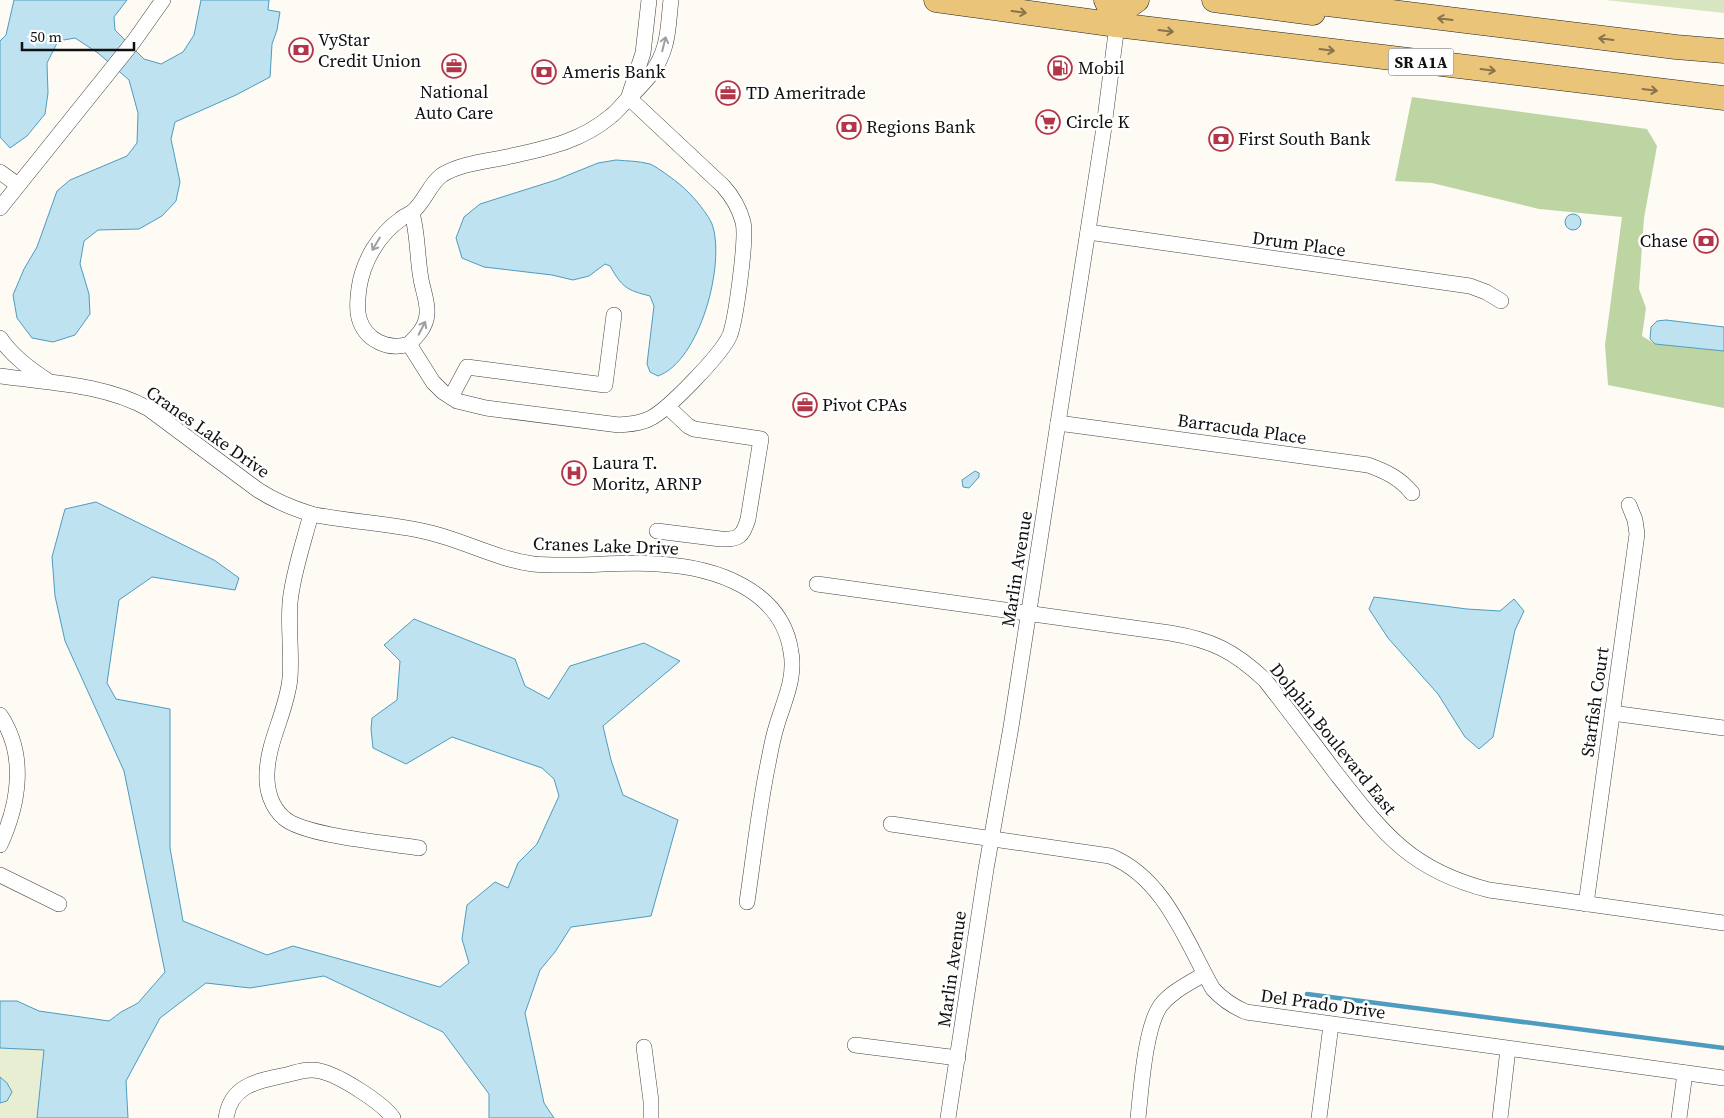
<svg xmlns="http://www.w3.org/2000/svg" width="1724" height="1118" font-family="'Source Serif 4',serif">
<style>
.green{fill:#d7e6c1}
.forest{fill:#bdd5a2}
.pitch{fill:#e7eed2}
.water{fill:#bee2f0;stroke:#4d9cbf}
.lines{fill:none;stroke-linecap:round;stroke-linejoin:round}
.stream{stroke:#4d9cbf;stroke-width:4.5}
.street-casing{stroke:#434343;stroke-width:16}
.primary-casing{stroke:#212121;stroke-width:25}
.street{stroke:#fff;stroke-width:15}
.primary{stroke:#eac479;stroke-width:24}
.oneway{stroke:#88734a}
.oneway2{stroke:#9f9f9f}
.labels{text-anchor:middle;stroke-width:5;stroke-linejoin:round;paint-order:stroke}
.shield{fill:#fff;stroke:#585858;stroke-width:1}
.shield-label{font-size:16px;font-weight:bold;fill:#101010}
.poi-label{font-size:18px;fill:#101010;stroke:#fff;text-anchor:start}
.street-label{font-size:18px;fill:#101010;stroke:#fff}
</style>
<rect width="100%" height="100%" fill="#fefbf5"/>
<path class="green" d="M 1605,0 L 1724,0 L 1724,13 Z"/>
<path class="forest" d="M 1412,97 L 1647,129 L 1657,146 L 1644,218 L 1639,289 L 1646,308 L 1642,336 L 1655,344 L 1724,351 L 1724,408 L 1608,385 L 1605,345 L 1622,217 L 1539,209 L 1432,183 L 1395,181 Z"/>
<path class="pitch" d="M 0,1048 L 45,1049 L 37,1118 L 0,1118 Z"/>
<g class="water">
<path d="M 14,0 L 127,0 L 114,17 L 115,30 L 144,59 L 161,64 L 183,52 L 194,35 L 201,0 L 269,0 L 268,10 L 280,12 L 277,30 L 272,44 L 270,77 L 236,95 L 175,122 L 171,139 L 180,182 L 176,201 L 162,216 L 139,229 L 98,230 L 84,241 L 80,264 L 89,294 L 90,314 L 75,335 L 53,342 L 32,338 L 17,318 L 13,295 L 24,269 L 37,247 L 57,191 L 70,180 L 127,156 L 137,143 L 138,113 L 129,80 L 98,53 L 75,38 L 58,41 L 47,63 L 48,93 L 45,114 L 27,136 L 10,148 L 0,137 L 0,41 L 6,35 Z"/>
<path d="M 616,160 C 627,161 639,161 650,164 C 656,166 682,185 687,191 C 694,197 709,216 712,224 C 726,263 700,361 658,376 L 650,372 L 647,364 L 654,306 L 650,296 C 626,290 622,287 610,266 L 605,264 L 589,276 L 573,280 L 552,275 L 484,267 L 462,258 L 456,238 L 464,217 L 480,204 L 556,180 L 598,163 Z"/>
<circle cx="1573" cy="222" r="8"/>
<path d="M 1666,320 L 1724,327 L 1724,351 L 1655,344 L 1650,339 L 1651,327 L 1657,321 Z"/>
<path d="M 975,471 L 979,473 L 979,477 L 969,488 L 963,487 L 962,480 Z"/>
<path d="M 96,502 L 214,560 L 239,578 L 235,590 L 152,577 L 119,600 L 107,683 L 116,699 L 170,709 L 170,848 L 183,921 L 267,955 L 293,946 L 440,987 L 469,963 L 462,939 L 467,905 L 495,882 L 508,888 L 518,863 L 537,844 L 559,796 L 554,779 L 542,768 L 452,737 L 406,764 L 373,748 L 371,729 L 372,718 L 397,700 L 400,661 L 384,645 L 414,619 L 515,659 L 525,686 L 549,699 L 570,666 L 644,643 L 680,661 L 603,726 L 611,760 L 623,795 L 678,820 L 651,916 L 571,927 L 555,952 L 540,970 L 525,1013 L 544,1103 L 554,1118 L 489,1118 L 489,1094 L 443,1032 L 324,976 L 250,988 L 206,983 L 160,1018 L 126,1081 L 128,1118 L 37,1118 L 44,1050 L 0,1048 L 0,1001 L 17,1001 L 39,1011 L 109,1021 L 121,1012 L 138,1003 L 165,972 L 124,771 L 65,641 L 55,596 L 52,557 L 65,509 Z"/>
<path d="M 1374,597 L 1467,609 L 1500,611 L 1514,599 L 1524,611 L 1515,630 L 1493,737 L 1479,749 L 1465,737 L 1438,694 L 1388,638 L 1369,609 Z"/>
<path d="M 0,1077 L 7,1083 L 12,1092 L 7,1101 L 0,1103 Z"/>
</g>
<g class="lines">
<path class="stream" d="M 1307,994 L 1724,1048"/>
<g class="street-casing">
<g id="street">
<path d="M 629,96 L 643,53 L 649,0"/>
<path d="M 0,172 L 18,185"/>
<path d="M 0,208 L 134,41 L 163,0"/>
<path d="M 412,213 C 418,234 417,257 421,279 C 423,291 428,302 427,314 C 426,327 418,335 409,344 C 388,351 365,340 359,318 C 356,308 358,298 359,288 C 363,261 379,234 401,219 C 404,216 408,215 411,213 C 424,204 429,184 442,175 C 461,163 489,161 511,156 C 547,148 582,141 611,116 C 618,111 623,103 630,97 C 646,81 659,68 665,45 C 669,31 669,15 671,0"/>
<path d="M 1088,232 L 1470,286 L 1486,292 L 1501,301"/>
<path d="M 0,338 C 12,356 30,369 48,381"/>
<path d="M 409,344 L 433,382 L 443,392 L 457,401 L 486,408 L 619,425 C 629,424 639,424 649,419 C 667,411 722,354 730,335 C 736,318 747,238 743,222 C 739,207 733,197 723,186 L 629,98"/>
<path d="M 0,376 C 50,383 104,384 149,409 L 258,490 C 275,501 292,508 311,514 C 349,522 389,523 427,532 C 463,540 496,559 533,564 C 574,568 617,561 658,564 C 714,567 782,589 791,652 C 796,679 783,703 776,728 C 773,738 771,748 769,759 C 759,806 754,855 747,902"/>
<path d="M 451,397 L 467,367 L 605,385 L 614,315"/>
<path d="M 1058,423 L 1368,465 C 1385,471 1400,478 1412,493"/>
<path d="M 311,514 C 304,541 292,576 290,603 C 288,628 292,653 290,678 C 287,711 268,740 267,773 C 266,789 271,807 284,818 C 304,836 389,843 419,848"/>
<path d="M 657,531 L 721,539 C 739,540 743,536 748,519 L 761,439 L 694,429 L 688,426 L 668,407"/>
<path d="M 817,584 L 1170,633 C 1212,640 1234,651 1265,680 C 1289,711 1312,741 1335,772 C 1383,833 1410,870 1489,890 L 1724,923"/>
<path d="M 1612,713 L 1724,728"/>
<path d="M 0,715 C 27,755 19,804 0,845"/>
<path d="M 891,824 L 1110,856 C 1165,878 1186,942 1213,989 C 1223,1000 1232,1006 1246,1012 L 1724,1078"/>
<path d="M 0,875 L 59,904"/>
<path d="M 1586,904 L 1637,534 L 1635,520 L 1629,505"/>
<path d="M 855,1045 L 958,1058"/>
<path d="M 644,1047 L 651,1101 L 651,1118"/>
<path d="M 226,1118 C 231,1084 259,1081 286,1075 C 297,1072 309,1068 320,1071 C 339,1075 383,1103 393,1118"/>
<path d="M 948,1118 L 986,869 L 1011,727 L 1058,423 L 1103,134 L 1117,25"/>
<path d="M 1138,1118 C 1141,1091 1145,1026 1161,1005 C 1172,991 1190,983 1204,974"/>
<path d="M 1319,1118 L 1331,1025"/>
<path d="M 1500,1118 L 1508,1049"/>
<path d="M 1679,1118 L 1685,1073"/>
</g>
</g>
<g class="primary-casing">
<g id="primary">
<path d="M 936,0 L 1117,25 L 1724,98"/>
<path d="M 1106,0 L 1117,25"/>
<path d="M 1214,0 L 1313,13"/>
<path d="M 1295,0 L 1676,47 L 1724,51"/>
<path d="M 1117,25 L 1126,8 L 1137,0"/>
</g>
</g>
<use href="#street" class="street"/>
<use href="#primary" class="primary"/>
</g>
<defs><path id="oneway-shaft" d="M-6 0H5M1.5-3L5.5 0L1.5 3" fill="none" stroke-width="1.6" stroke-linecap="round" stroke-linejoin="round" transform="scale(1.25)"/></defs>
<g class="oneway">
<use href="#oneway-shaft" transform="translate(1019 12) rotate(8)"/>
<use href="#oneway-shaft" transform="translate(1445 19) rotate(-173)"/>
<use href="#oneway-shaft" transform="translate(1166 31) rotate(7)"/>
<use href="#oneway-shaft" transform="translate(1606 39) rotate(-173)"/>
<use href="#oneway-shaft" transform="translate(1327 50) rotate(7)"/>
<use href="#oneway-shaft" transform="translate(1488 70) rotate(7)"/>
<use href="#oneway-shaft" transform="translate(1650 90) rotate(7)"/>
</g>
<g class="oneway2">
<use href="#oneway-shaft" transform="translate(664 44) rotate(-76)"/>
<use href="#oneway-shaft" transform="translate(376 244) rotate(121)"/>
<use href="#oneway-shaft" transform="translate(422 328) rotate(-63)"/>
</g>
<defs>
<g id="bank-ring" transform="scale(1.25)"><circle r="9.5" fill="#fff" stroke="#b23647" stroke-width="1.5"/><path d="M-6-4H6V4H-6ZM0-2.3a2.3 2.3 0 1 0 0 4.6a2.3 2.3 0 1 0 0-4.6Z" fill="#b23647"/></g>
<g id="office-ring" transform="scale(1.25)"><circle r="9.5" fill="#fff" stroke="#b23647" stroke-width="1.5"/><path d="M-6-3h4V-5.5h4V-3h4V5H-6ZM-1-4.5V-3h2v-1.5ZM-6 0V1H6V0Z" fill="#b23647"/></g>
<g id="fuel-ring" transform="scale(1.25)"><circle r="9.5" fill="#fff" stroke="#b23647" stroke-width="1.5"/><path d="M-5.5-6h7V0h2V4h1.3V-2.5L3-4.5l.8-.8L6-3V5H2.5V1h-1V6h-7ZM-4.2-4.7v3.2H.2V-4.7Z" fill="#b23647"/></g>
<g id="supermarket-ring" transform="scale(1.25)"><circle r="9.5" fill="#fff" stroke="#b23647" stroke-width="1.5"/><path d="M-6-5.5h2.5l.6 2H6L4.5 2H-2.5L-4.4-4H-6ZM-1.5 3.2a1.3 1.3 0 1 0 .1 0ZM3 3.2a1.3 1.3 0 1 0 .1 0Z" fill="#b23647"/></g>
<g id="hospital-ring" transform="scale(1.25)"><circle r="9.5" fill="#fff" stroke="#b23647" stroke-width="1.5"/><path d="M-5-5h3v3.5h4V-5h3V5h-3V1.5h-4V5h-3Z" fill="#b23647"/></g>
</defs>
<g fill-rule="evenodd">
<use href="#bank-ring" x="301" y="50"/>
<use href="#office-ring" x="454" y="66"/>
<use href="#fuel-ring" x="1060" y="68"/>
<use href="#bank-ring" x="544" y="72"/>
<use href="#office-ring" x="728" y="93"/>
<use href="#supermarket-ring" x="1048" y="122"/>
<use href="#bank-ring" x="849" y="127"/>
<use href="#bank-ring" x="1221" y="139"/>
<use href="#bank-ring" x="1706" y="241"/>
<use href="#office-ring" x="805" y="405"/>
<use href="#hospital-ring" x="574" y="473"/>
</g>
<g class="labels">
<rect class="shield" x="1388.5" y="48.5" width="65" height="27" rx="4"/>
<g class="shield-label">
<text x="1421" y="68">SR A1A</text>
</g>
<g class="poi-label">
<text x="318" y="46">VyStar<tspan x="318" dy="21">Credit Union</tspan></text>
<text x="1078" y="74">Mobil</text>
<text x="562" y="78">Ameris Bank</text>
<text x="454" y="98" text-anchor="middle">National<tspan x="454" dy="21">Auto Care</tspan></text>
<text x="746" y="99">TD Ameritrade</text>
<text x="1066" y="128">Circle K</text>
<text x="866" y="133">Regions Bank</text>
<text x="1238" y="145">First South Bank</text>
<text x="1688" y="247" text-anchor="end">Chase</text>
<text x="822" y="411">Pivot CPAs</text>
<text x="592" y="469">Laura T.<tspan x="592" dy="21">Moritz, ARNP</tspan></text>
</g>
<g class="street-label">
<text transform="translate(1299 244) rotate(8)" y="6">Drum Place</text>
<text transform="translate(1242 429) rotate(8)" y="6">Barracuda Place</text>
<text transform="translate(208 432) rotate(35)" y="6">Cranes Lake Drive</text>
<text transform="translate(606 546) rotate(2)" y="6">Cranes Lake Drive</text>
<text transform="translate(1017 569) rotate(-81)" y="6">Marlin Avenue</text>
<text transform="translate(1595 702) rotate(-82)" y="6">Starfish Court</text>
<text transform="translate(1333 739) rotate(51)" y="6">Dolphin Boulevard East</text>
<text transform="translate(952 969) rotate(-82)" y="6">Marlin Avenue</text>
<text transform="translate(1323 1004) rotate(8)" y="6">Del Prado Drive</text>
</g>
</g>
<path d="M22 42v8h112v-8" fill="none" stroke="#101010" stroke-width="2.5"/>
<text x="30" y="42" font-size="15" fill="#101010" stroke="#ffffff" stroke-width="4" paint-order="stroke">50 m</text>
</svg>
